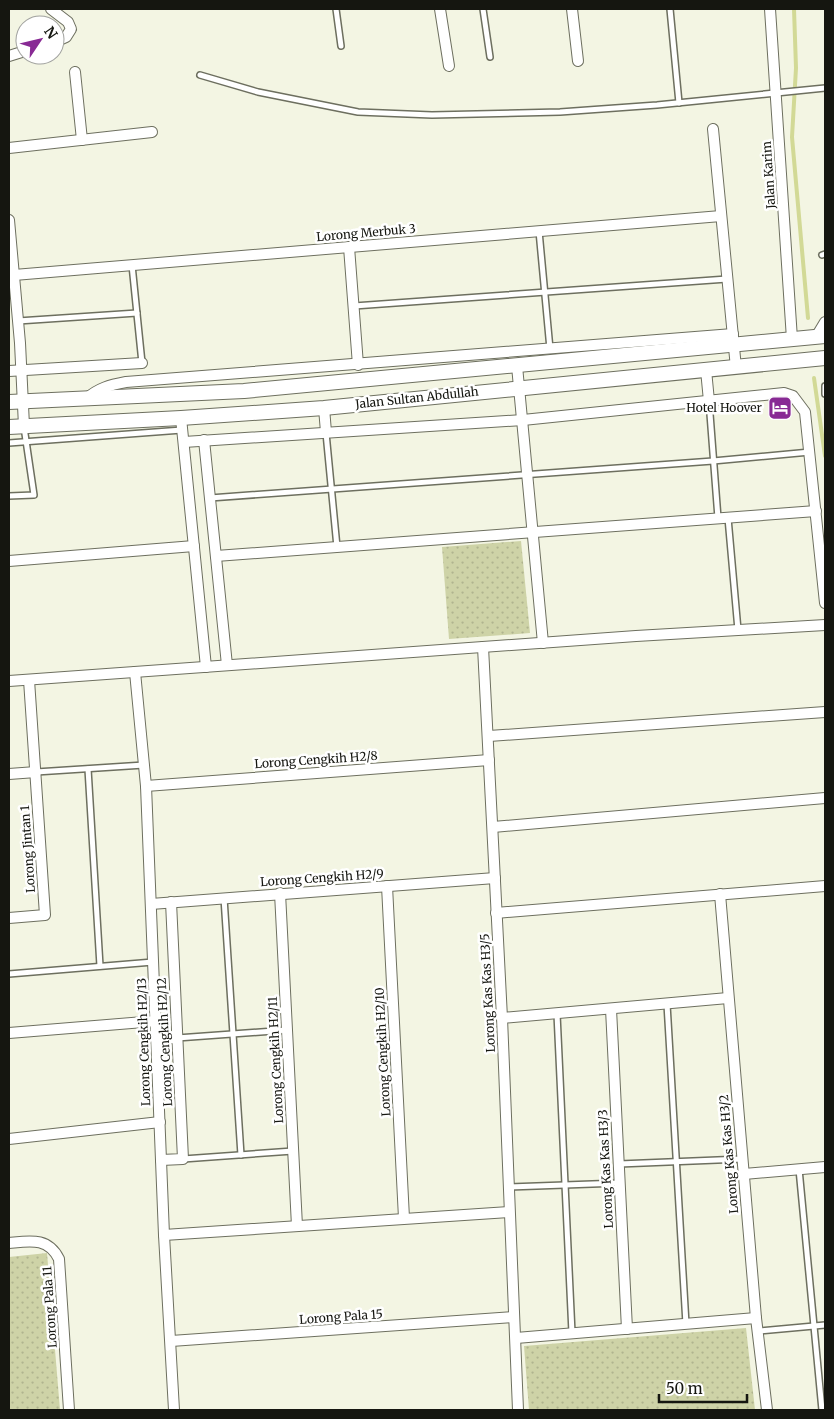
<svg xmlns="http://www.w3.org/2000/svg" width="834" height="1419" font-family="Merriweather,serif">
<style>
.park{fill:url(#park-dots)}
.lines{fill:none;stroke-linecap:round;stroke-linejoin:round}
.stream{stroke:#d2d996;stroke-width:4}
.lane-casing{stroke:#6d6f5f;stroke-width:8}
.street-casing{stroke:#6d6f5f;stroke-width:12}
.secondary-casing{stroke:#6d6f5f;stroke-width:16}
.lane{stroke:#fff;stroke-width:5}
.street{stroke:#fff;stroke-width:10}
.secondary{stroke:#fff;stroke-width:14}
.labels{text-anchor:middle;stroke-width:5;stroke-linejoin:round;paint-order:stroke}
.street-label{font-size:12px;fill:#151610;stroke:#fff}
.poi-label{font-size:12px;fill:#151610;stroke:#fff;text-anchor:end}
</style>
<defs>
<pattern id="park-dots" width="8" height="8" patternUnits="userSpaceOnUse" patternTransform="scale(1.25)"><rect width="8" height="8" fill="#ced3a7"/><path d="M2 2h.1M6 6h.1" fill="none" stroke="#b0b48f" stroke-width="1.8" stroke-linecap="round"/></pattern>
</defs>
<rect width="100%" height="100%" fill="#f3f5e3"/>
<g class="park">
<path d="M 521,541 L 530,633 L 449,639 L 442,547 Z"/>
<path d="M 47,1253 L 60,1410 L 9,1410 L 9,1257 Z"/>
<path d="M 746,1328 L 755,1410 L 529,1410 L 524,1346 Z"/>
</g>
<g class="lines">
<g class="stream">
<path d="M 794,9 L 796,68 L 792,137 L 808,318"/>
<path d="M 814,378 L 825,456"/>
</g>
<g class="lane-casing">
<g id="lane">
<path d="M 336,9 L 341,46"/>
<path d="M 483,9 L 490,57"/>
<path d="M 670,9 L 679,103"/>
<path d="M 200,75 L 258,92 L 358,112 L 432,115 L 560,112 L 657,105 L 825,88"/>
<path d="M 539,231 L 550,349"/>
<path d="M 822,255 L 825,254"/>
<path d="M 132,265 L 142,363"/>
<path d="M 354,306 L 727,279"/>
<path d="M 18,321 L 137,313"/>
<path d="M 825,386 L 825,394"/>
<path d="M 709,401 L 718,518"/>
<path d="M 326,433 L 337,547"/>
<path d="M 9,443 L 182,430"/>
<path d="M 9,496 L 34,495 L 24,427"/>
<path d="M 210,498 L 713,461 L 810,452"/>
<path d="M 728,518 L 738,630"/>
<path d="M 88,769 L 100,966"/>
<path d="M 36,772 L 144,765"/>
<path d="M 224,898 L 241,1155"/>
<path d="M 9,974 L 153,962"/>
<path d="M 667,1004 L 686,1324"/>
<path d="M 557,1014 L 572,1333"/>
<path d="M 177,1038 L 287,1030"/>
<path d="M 183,1159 L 293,1151"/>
<path d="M 619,1164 L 742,1159"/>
<path d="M 799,1169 L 822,1410"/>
<path d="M 509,1187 L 620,1183"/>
<path d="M 758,1331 L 825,1325"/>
</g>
</g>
<g class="street-casing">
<g id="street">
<path d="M 51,9 L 68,22 L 71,29 L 66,37 L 55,42"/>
<path d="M 440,9 L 449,66"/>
<path d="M 572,9 L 578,61"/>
<path d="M 770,9 L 792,339"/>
<path d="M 9,56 L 25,51"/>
<path d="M 75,72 L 82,140"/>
<path d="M 713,129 L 736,368"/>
<path d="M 9,148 L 152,132"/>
<path d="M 9,220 L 20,343 L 24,426"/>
<path d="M 349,247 L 358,365"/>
<path d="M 14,275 L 721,216"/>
<path d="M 816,337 L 825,322"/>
<path d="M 517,366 L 543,643"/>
<path d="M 706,370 L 709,401"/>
<path d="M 9,371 L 142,363"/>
<path d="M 86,399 C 98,388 110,385 126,382 L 733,334"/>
<path d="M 324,408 L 326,432"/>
<path d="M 181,418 L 206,667"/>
<path d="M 204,440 L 227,665"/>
<path d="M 184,442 L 523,420 L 784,393 L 793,396 L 805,412 L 825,603"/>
<path d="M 216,556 L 816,511"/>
<path d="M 9,561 L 194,546"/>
<path d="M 483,647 L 502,1018 L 518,1410"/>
<path d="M 135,672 L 146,786 L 164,1235 L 174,1410"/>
<path d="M 9,681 L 636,636 L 825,625"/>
<path d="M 489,736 L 825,712"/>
<path d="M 9,774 L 36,772"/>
<path d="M 146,786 L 489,760"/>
<path d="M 493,827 L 825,798"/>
<path d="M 387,886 L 404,1218"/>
<path d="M 280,893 L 297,1226"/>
<path d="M 720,894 L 756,1318 L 767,1410"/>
<path d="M 151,904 L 495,878"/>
<path d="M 496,913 L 825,886"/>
<path d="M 9,918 L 45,915 L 29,680"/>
<path d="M 611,1009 L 627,1329"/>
<path d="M 502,1018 L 728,998"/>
<path d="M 9,1033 L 156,1021"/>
<path d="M 157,1039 L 177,1038"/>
<path d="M 9,1139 L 160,1122"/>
<path d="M 161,1160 L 183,1159 L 171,902"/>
<path d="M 744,1174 L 825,1167"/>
<path d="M 164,1235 L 509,1212"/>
<path d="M 9,1243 C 30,1241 48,1237 59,1259 L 69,1410"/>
<path d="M 516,1338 L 756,1318"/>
<path d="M 171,1341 L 514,1317"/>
</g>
</g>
<g class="secondary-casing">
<g id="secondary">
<path d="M 9,402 L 244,391 L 825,336"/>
<path d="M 9,427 L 181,418 L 324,408 L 825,358"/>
</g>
</g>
<use href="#lane" class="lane"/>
<use href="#street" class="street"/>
<use href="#secondary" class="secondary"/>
</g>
<defs>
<g id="hotel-square" transform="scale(1.25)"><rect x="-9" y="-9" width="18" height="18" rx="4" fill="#882a94" stroke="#fff"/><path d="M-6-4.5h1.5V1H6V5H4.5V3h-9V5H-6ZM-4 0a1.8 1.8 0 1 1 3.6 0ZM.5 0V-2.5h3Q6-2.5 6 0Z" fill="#fff"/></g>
</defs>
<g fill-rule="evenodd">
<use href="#hotel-square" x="780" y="408"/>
</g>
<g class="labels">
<g class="street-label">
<text transform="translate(769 175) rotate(-94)" y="4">Jalan Karim</text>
<text transform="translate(366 233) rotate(-5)" y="4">Lorong Merbuk 3</text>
<text transform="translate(417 398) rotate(-6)" y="4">Jalan Sultan Abdullah</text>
<text transform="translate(316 760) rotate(-4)" y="4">Lorong Cengkih H2/8</text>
<text transform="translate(28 849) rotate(-94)" y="4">Lorong Jintan 1</text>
<text transform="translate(322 878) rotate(-4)" y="4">Lorong Cengkih H2/9</text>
<text transform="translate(488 993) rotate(-93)" y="4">Lorong Kas Kas H3/5</text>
<text transform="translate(144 1042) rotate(-92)" y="4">Lorong Cengkih H2/13</text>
<text transform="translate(165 1042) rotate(-93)" y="4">Lorong Cengkih H2/12</text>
<text transform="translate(383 1052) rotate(-93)" y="4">Lorong Cengkih H2/10</text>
<text transform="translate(276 1060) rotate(-93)" y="4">Lorong Cengkih H2/11</text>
<text transform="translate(729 1154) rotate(-95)" y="4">Lorong Kas Kas H3/2</text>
<text transform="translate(606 1169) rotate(-93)" y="4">Lorong Kas Kas H3/3</text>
<text transform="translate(50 1307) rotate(-94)" y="4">Lorong Pala 11</text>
<text transform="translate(341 1317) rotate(-4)" y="4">Lorong Pala 15</text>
</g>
<g class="poi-label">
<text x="762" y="412">Hotel Hoover</text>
</g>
</g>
<rect width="834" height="1419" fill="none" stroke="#151610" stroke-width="20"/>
<g transform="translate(40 40) rotate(55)"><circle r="24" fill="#ffffff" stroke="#a1a29f"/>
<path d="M0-4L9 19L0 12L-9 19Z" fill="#882a94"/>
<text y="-8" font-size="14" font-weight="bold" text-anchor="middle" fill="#151610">N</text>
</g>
<path d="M659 1394v8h88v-8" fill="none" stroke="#151610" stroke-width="2.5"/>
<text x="666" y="1394" font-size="15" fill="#151610" stroke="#ffffff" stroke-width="4" paint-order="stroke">50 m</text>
</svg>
